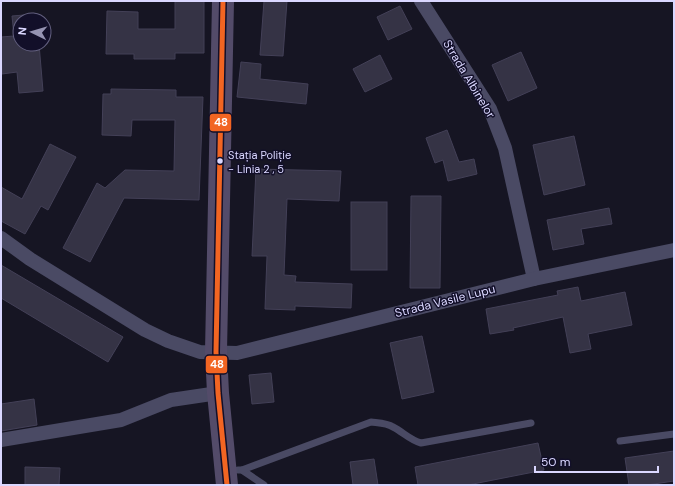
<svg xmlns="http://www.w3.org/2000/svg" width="675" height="486" font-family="'DM Sans',sans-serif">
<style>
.building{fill:#353345;stroke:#434057}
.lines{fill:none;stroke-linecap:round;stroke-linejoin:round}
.lane{stroke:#4a4a64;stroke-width:7}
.street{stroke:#4a4a64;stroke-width:14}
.primary{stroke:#534b69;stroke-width:22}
.bus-1-casing{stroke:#120f29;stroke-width:8}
.bus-1{stroke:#f26522;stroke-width:5}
.bus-dot{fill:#dad7ff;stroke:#120f29;stroke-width:1.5}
.labels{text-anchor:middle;stroke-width:3;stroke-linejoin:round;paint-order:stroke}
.bus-label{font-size:11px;fill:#dad7ff;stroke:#120f29;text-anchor:start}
.street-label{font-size:12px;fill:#dad7ff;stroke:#120f29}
.line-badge{stroke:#120f29;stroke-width:1.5}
.badge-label{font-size:11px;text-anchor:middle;font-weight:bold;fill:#fff}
</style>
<rect width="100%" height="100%" fill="#161523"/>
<g class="building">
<path d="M 175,1 L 204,1 L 204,53 L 175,53 L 175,59 L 134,59 L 134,54 L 106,54 L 107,11 L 138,12 L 138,29 L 175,29 Z"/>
<path d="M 264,1 L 287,1 L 283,56 L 260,55 Z"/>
<path d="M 400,6 L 412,29 L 388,40 L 377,17 Z"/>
<path d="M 36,14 L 36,20 L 20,20 L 20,44 L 39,44 L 43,91 L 19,93 L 17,72 L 2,74 L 1,37 L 14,36 L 12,16 Z"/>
<path d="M 521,52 L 537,88 L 508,101 L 492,65 Z"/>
<path d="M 380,55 L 392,79 L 365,92 L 353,69 Z"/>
<path d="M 241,62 L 261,64 L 260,79 L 308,84 L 306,104 L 237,97 Z"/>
<path d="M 111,89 L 176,90 L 176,97 L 203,97 L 199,200 L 124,198 L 90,262 L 63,248 L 97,183 L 105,188 L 125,170 L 174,171 L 175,120 L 132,120 L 131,136 L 102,135 L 103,94 L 111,94 Z"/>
<path d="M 447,130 L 459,162 L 474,159 L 477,174 L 448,181 L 443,160 L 435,163 L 426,138 Z"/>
<path d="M 574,136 L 585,185 L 544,195 L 533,145 Z"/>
<path d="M 50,144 L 76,157 L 48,210 L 41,206 L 25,234 L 1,221 L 1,187 L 22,199 Z"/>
<path d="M 256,169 L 341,171 L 339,201 L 287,199 L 284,275 L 296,276 L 295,282 L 352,284 L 351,308 L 295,306 L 295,310 L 265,309 L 267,256 L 252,256 Z"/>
<path d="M 411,196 L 441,196 L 440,288 L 410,288 Z"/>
<rect x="351" y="202" width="36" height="68"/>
<path d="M 609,208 L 612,224 L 581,229 L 584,244 L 553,250 L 547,220 Z"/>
<path d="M 1,265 L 123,337 L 108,362 L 1,298 Z"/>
<path d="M 578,287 L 581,301 L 625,292 L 632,325 L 588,334 L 591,349 L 570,353 L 563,317 L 513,328 L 514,330 L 490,334 L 486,309 L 558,295 L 557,291 Z"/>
<path d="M 422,336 L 434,392 L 402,399 L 390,343 Z"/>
<path d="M 271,373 L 274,402 L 252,404 L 249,375 Z"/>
<path d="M 34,399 L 37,425 L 1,431 L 1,404 Z"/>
<path d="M 538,443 L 544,470 L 468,485 L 418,485 L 415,467 Z"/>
<path d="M 674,451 L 674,481 L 647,485 L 629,485 L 625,458 Z"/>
<path d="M 374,459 L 378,485 L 353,485 L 350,462 Z"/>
<path d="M 25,467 L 60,468 L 59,485 L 25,485 Z"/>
</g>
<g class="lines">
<g class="lane">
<path d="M 620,441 L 674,434"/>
<path d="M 238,470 L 242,470 L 264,485"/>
<path d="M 242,470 L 371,422 C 379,423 387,423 393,427 C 403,432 410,440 421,443 L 531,423"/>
</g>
<g class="street">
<path d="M 421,1 L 490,109 L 505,148 L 534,279"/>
<path d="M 1,238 L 30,259 L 145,330 L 168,341 L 200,352 L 237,353 L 534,279 L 674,250"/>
<path d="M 1,440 L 121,420 L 171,400 L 218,393"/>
</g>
<path class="primary" d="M 223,1 L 216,352 L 218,393 L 227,485"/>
<g class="bus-1-casing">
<path id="bus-1" d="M 223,1 L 216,352 L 218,393 L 227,485"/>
</g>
<use href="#bus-1" class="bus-1"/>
</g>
<circle class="bus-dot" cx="220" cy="161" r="3.5"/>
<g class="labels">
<g class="bus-label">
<text x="228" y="159">Stația Poliție<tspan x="228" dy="14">- Linia 2 , 5</tspan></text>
</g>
<g class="street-label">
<text transform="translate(469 79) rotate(59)" y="4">Strada Albinelor</text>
<text transform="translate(445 301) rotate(-14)" y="4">Strada Vasile Lupu</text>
</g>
</g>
<g class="line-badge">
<rect x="209" y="113" width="23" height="19" rx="4" fill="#f26522"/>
<rect x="205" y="355" width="23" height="19" rx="4" fill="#f26522"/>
</g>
<g class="badge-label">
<text x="221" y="126">48</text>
<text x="217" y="368">48</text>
</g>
<rect width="675" height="486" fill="none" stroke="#dad7ff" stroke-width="4"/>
<g transform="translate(32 32) rotate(275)"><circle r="19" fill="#120f29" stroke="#625f7f"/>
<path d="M0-3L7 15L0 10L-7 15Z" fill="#9593b2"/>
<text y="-6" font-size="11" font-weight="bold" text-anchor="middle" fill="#dad7ff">N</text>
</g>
<path d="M535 466v6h123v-6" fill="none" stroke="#dad7ff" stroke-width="2"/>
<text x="541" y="466" font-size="12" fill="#dad7ff" stroke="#120f29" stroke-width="3" paint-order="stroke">50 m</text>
</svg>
